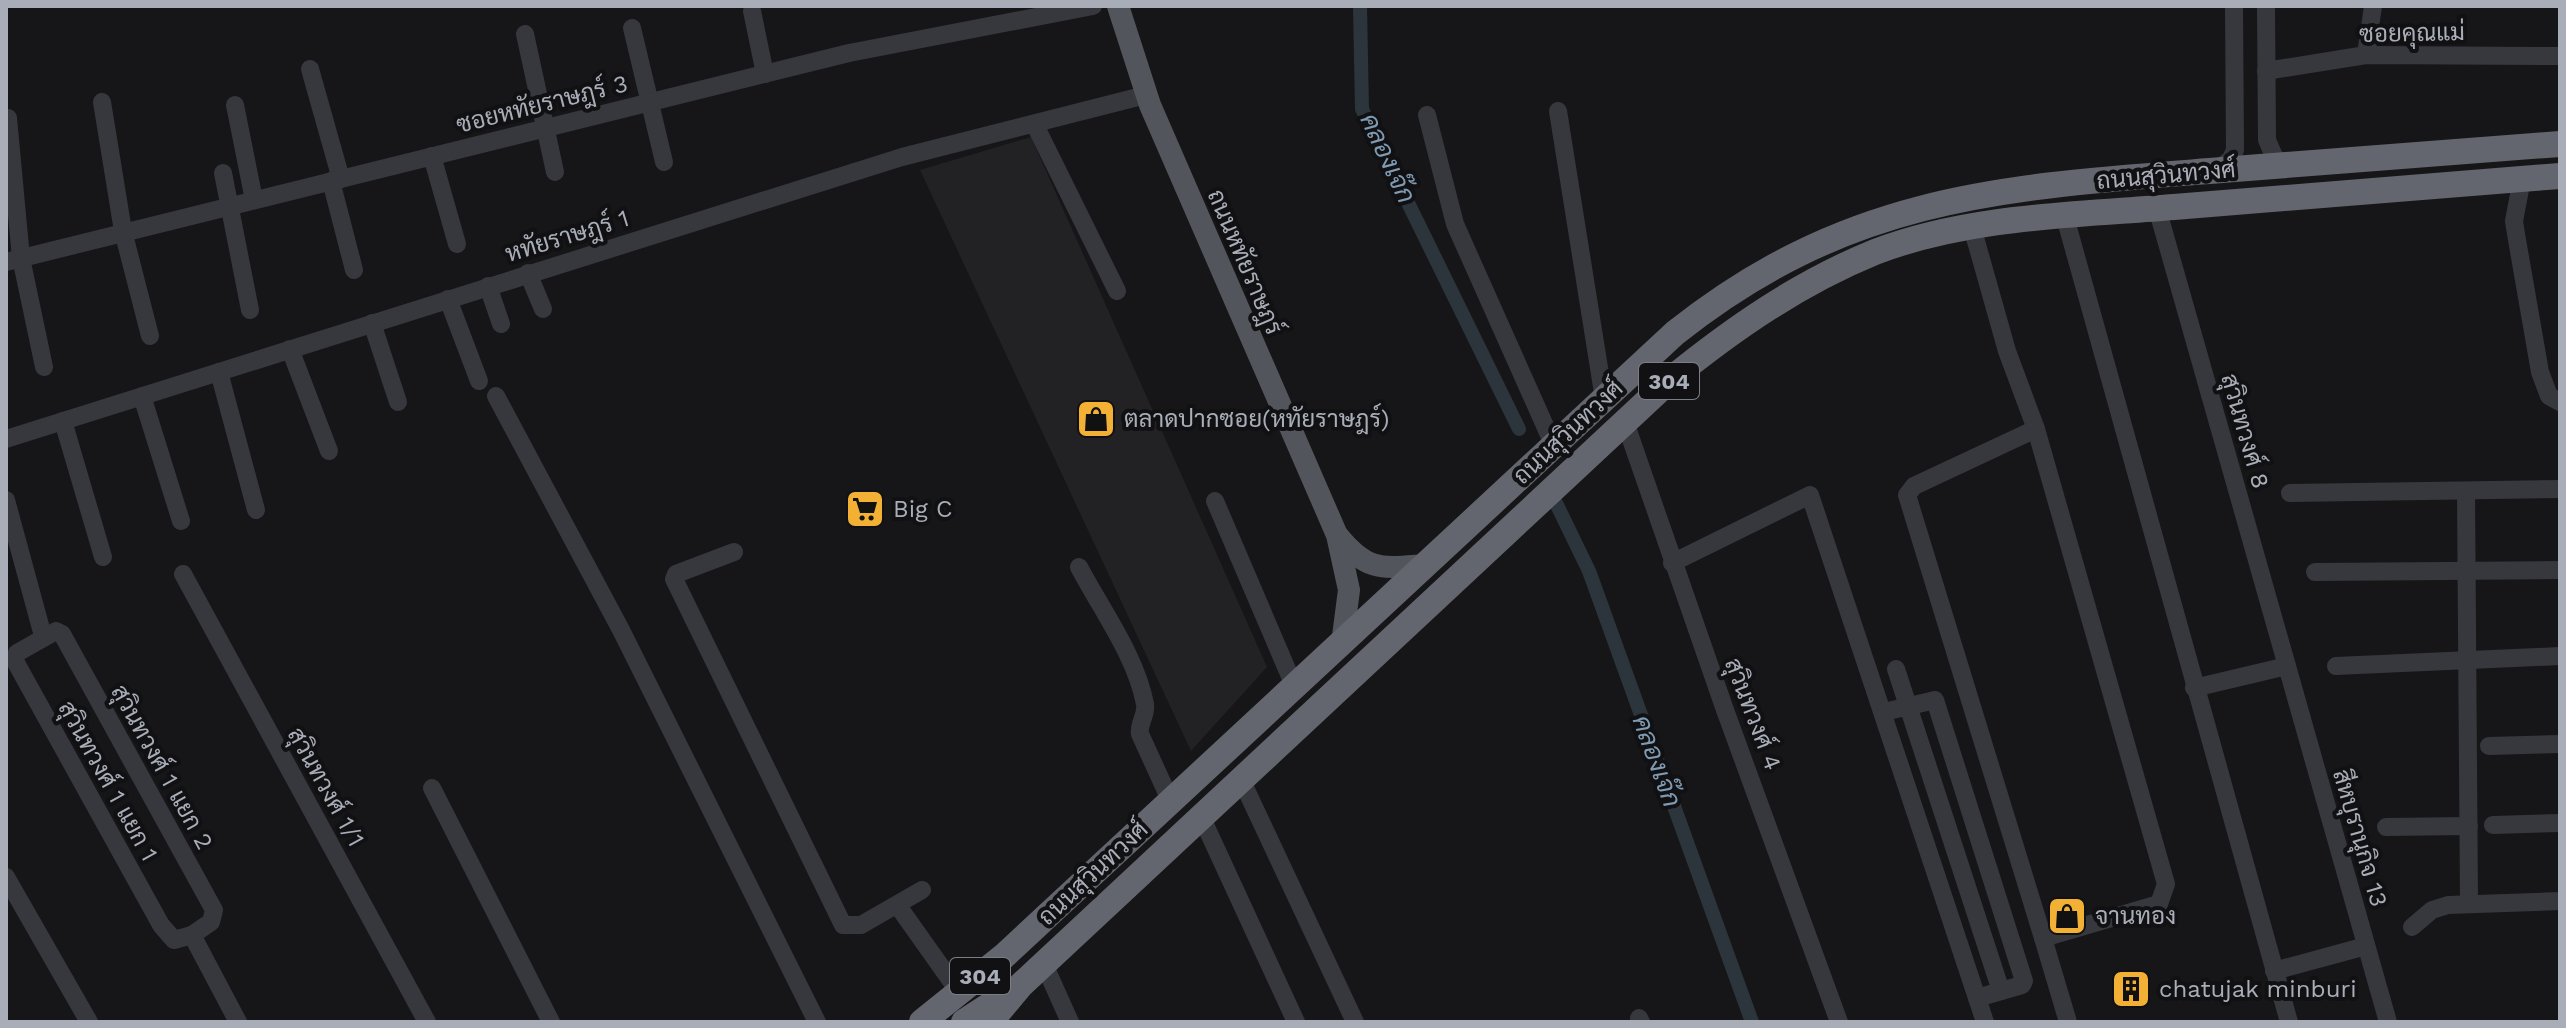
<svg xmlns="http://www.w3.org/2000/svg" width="2566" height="1028" font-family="'Work Sans',Sarabun,sans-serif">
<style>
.built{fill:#222225}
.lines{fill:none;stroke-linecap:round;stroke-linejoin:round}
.canal{stroke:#2c353c;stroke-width:14}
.minor{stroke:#37383d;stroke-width:18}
.major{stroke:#53555c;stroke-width:22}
.highway{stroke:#63666e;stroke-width:26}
.labels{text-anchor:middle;stroke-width:8;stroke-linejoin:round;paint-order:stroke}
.shield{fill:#111113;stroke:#7b7e86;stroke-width:2}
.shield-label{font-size:22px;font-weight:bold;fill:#a8adb8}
.street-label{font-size:24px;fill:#a8adb8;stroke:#111113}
.poi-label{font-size:24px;fill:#a8adb8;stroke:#111113;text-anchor:start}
.water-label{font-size:26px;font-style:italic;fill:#7f9bb3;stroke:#111113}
</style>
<rect width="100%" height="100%" fill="#161618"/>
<path class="built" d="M 1031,137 L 1267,667 L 1191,751 L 920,170 Z"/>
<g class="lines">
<g class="canal">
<path d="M 1360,6 L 1362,109 L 1519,429"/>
<path d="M 1556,503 L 1589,571 L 1752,1022"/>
</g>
<g class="minor">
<path d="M 2266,6 L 2267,140 L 2274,156 L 2282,165"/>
<path d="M 752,11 L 765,74"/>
<path d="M 632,28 L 664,162"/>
<path d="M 525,34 L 555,172"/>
<path d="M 2366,55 L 2373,6"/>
<path d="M 310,69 L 341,179"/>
<path d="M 2266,71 L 2366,55 L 2560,56"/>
<path d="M 102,102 L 123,231 L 150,336"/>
<path d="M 235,105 L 254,200"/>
<path d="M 1558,111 L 1604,399"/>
<path d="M 1427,115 L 1455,224 L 1554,446"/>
<path d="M 8,118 L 21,258 L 44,367"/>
<path d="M 1035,125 L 1117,291"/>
<path d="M 432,156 L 457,244"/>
<path d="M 2216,171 L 2231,159 L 2235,150 L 2234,6"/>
<path d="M 223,173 L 250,310"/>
<path d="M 2522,179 L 2514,221 L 2516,234 L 2540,372 L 2549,396 L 2560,402"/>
<path d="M 331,181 L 354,270"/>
<path d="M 2157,208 L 2388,1022"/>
<path d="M 2065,217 L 2289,1022"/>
<path d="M 1972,227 L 2007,351 L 2036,429"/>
<path d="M 6,262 L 849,53 L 1093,6"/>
<path d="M 528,273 L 543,309"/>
<path d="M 488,286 L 501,324"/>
<path d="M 448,299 L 479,381"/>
<path d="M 372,323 L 398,402"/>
<path d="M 290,349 L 329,451"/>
<path d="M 219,372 L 256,510"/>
<path d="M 142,396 L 181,521"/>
<path d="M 496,396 L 621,630 L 817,1022"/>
<path d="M 63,421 L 103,557"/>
<path d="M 1625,422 L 1725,710 L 1839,1022"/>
<path d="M 2036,429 L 2166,884 L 2159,904 L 2043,938 L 1907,495 L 1914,486 Z"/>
<path d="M 6,439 L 902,157 L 1146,95"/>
<path d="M 2466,491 L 2469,902"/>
<path d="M 2290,493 L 2560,489"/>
<path d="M 6,500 L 43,636"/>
<path d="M 1215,501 L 1295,688"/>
<path d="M 734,552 L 676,574 L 674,579 L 843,925 L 861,925 L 922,890"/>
<path d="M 1672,563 L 1810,495 L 1985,1022"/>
<path d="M 1079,567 C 1101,609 1136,656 1145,704 C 1147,716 1138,723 1140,734 L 1171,802"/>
<path d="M 2315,572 L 2560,570"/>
<path d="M 183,574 L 427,1022"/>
<path d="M 56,631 L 62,634 L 214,910 L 211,922 L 192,935 L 174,940 L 161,925 L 15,661 L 17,653 Z"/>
<path d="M 2336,666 L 2560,656"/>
<path d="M 1896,669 L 2001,991"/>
<path d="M 2194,688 L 2287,666"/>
<path d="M 1884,712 L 1935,700 L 2024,981 L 2022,985 L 1977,998"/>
<path d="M 2489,746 L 2560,744"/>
<path d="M 1241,779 L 1355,1022"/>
<path d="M 432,788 L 551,1022"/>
<path d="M 1201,816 L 1296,1022"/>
<path d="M 2493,825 L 2560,823"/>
<path d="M 2386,827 L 2469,826"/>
<path d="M 6,877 L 89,1022"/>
<path d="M 898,906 L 959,992"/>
<path d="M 2412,927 L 2432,910 L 2448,905 L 2560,901"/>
<path d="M 192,935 L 238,1022"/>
<path d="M 2043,938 L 2068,1022"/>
<path d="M 1044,964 L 1070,1022"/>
<path d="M 2274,971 L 2366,946"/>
<path d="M 1639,1018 L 1641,1022"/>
</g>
<g class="major">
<path d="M 1118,6 L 1150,105 L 1337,535 L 1349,590 L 1342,644"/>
<path d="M 1338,536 C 1368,573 1383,568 1427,565"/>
</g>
<g class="highway">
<path d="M 922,1022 L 1004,956 L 1675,333 C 1851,193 2008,187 2222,170 C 2334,161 2447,152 2560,144"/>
<path d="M 964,1022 L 1001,998"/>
<path d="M 990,1022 L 1021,985 L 1670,380 C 1734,328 1799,283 1875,252 C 1968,216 2075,215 2174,207 C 2302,197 2431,186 2560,176"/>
</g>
</g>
<defs>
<g id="shop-square" transform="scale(2)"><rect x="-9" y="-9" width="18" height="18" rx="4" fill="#f2b134" stroke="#111113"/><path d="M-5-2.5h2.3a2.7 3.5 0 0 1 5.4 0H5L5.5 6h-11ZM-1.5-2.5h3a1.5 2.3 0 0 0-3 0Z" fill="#111"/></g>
<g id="supermarket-square" transform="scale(2)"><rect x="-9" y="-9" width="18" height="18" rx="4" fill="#f2b134" stroke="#111113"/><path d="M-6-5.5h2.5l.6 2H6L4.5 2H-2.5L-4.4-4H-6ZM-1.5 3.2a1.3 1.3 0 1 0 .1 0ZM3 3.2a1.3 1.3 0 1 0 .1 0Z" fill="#111"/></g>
<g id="building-square" transform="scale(2)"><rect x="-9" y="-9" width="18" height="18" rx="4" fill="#f2b134" stroke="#111113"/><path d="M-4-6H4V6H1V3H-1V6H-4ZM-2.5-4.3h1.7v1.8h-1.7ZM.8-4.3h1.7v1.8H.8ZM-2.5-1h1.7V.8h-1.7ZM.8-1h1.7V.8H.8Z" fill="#111"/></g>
</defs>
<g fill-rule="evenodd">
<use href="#shop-square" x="1096" y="419"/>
<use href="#supermarket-square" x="865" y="509"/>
<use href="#shop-square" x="2067" y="916"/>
<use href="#building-square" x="2131" y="989"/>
</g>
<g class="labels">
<g class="shield">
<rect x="1639" y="363" width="60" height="36" rx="6"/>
<rect x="950" y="958" width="60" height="36" rx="6"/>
</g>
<g class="shield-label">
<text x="1669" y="389">304</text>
<text x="980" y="984">304</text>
</g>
<g class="street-label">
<text transform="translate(2412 33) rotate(-1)" y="8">ซอยคุณแม่</text>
<text transform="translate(542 104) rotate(-14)" y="8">ซอยหทัยราษฎร์ 3</text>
<text transform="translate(2166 175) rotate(-5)" y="8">ถนนสุวินทวงศ์</text>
<text transform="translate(567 236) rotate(-17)" y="8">หทัยราษฎร์ 1</text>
<text transform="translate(1245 262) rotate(67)" y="8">ถนนหทัยราษฎร์</text>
<text transform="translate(2245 431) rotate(74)" y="8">สุวินทวงศ์ 8</text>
<text transform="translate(1568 432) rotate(-43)" y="8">ถนนสุวินทวงศ์</text>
<text transform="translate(1753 714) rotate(69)" y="8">สุวินทวงศ์ 4</text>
<text transform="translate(162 767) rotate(61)" y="8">สุวินทวงศ์ 1 แยก 2</text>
<text transform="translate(108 781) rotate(61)" y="8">สุวินทวงศ์ 1 แยก 1</text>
<text transform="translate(326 787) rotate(61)" y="8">สุวินทวงศ์ 1/1</text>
<text transform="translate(2360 838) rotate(74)" y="8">สีหบุรานุกิจ 13</text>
<text transform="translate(1093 873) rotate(-43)" y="8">ถนนสุวินทวงศ์</text>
</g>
<g class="poi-label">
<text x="1124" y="427">ตลาดปากซอย(หทัยราษฎร์)</text>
<text x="893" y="517">Big C</text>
<text x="2095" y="924">จานทอง</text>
<text x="2159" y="997">chatujak minburi</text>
</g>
<g class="water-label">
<text transform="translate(1388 158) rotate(65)" y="9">คลองเจ๊ก</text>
<text transform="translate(1657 761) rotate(70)" y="9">คลองเจ๊ก</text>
</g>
</g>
<rect width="2566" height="1028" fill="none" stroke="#a8adb8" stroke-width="16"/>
</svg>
